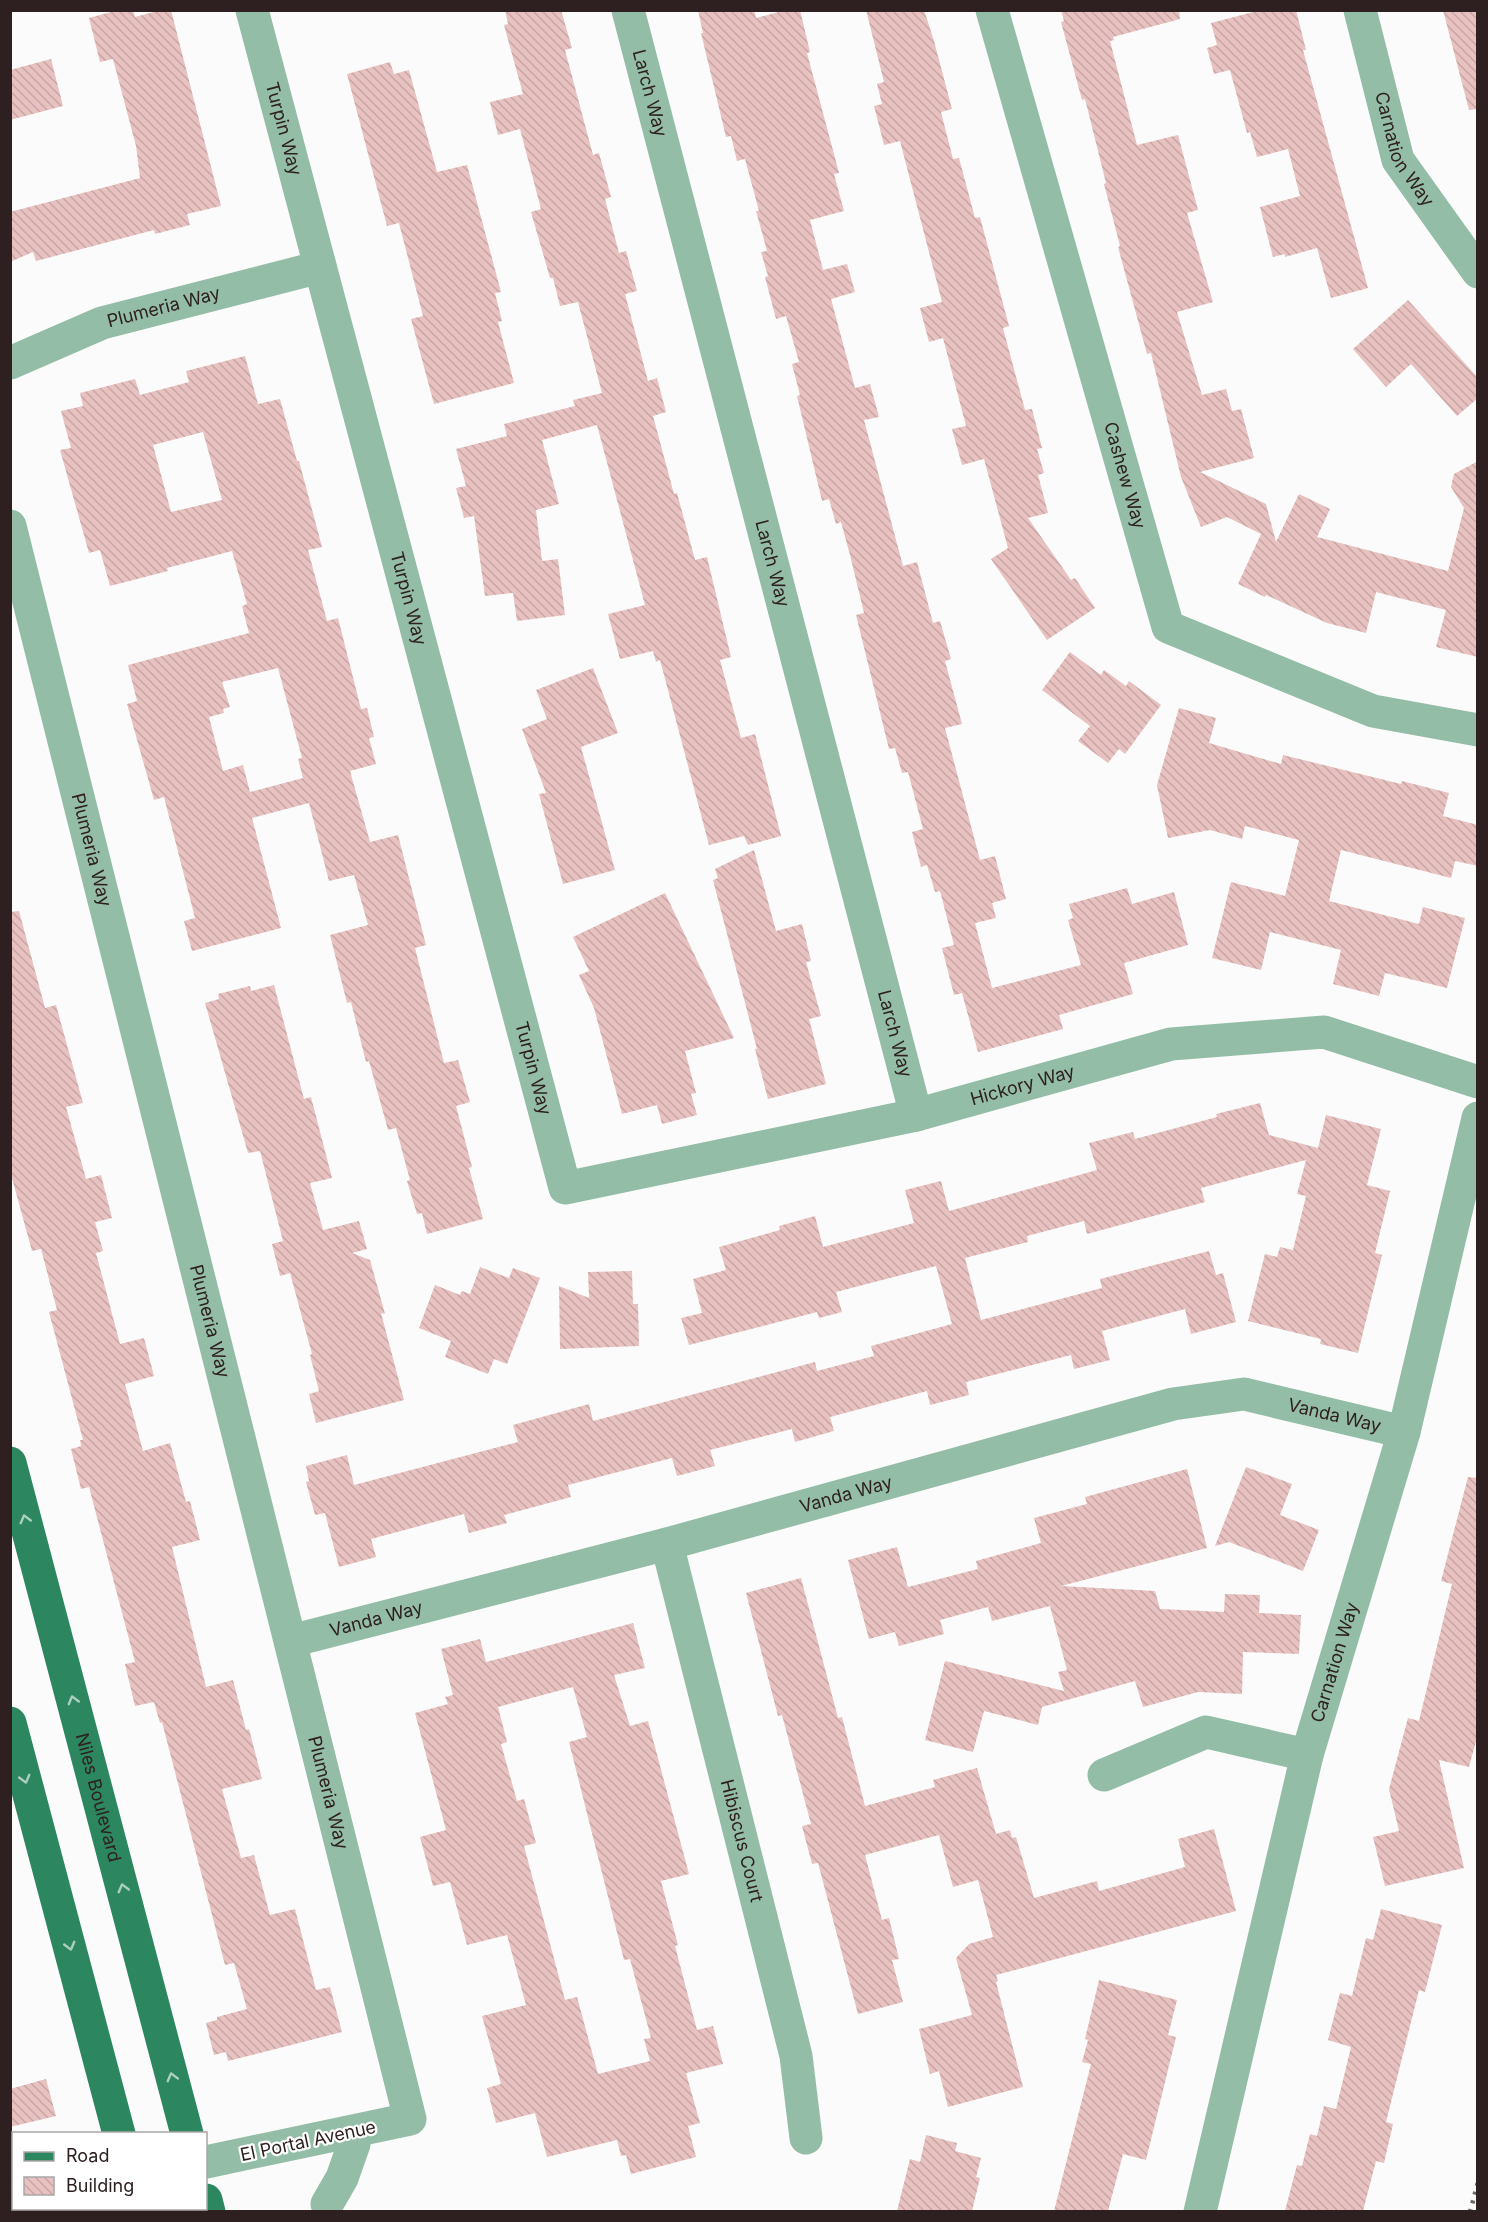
<svg xmlns="http://www.w3.org/2000/svg" width="1488" height="2222" font-family="Inter,sans-serif">
<style>
.building{fill:url(#building-back-hatch);fill-rule:evenodd}
.lines{fill:none;stroke-linecap:round;stroke-linejoin:round}
.minor{stroke:#93bda6;stroke-width:33}
.major{stroke:#2c8760;stroke-width:33}
.rail{stroke:#716868;stroke-width:4.5;stroke-dasharray:3 6;stroke-linecap:butt}
.oneway{stroke:#abcfbf}
.labels{text-anchor:middle;stroke-width:4.5;stroke-linejoin:round;paint-order:stroke}
.street-label{font-size:18px;fill:#2e2020;stroke:#fff}
</style>
<defs>
<pattern id="building-back-hatch" width="6" height="6" patternUnits="userSpaceOnUse" patternTransform="scale(1.5)"><rect width="6" height="6" fill="#e8c2c0"/><path d="M-1 5l2 2M0 0l6 6M5-1l2 2" fill="none" stroke="#c7a6a5"/></pattern>
</defs>
<rect width="100%" height="100%" fill="#fbfbfb"/>
<g class="building">
<path d="M 118,10 L 133,10 L 135,17 L 161,10 L 171,10 L 221,206 L 187,214 L 190,225 L 155,234 L 154,230 L 36,261 L 33,252 L 10,262 L 10,212 L 140,178 L 136,146 L 113,59 L 100,62 L 89,18 Z"/>
<path d="M 505,10 L 561,10 L 572,48 L 565,50 L 593,155 L 599,153 L 611,197 L 605,199 L 619,253 L 626,251 L 637,291 L 625,294 L 648,381 L 657,378 L 666,412 L 653,416 L 674,494 L 677,493 L 695,560 L 707,557 L 731,657 L 720,660 L 741,738 L 755,734 L 781,836 L 748,845 L 744,836 L 709,845 L 660,660 L 656,662 L 653,651 L 620,659 L 608,614 L 645,605 L 597,425 L 542,440 L 559,504 L 536,510 L 542,561 L 558,559 L 565,615 L 517,621 L 513,593 L 485,596 L 474,516 L 464,518 L 456,488 L 466,486 L 456,449 L 507,436 L 504,424 L 575,406 L 573,400 L 602,393 L 578,302 L 560,306 L 553,278 L 550,278 L 531,212 L 541,209 L 520,129 L 498,135 L 490,102 L 523,94 L 504,25 L 508,24 Z"/>
<path d="M 698,10 L 754,10 L 756,18 L 786,10 L 800,10 L 810,52 L 807,53 L 839,173 L 834,174 L 844,211 L 810,220 L 823,270 L 847,264 L 855,292 L 831,299 L 855,388 L 870,384 L 879,417 L 864,420 L 903,566 L 917,562 L 933,623 L 940,621 L 951,659 L 945,661 L 962,724 L 945,728 L 980,860 L 995,856 L 1006,899 L 992,903 L 996,918 L 975,923 L 992,988 L 1081,965 L 1068,920 L 1073,918 L 1069,904 L 1127,888 L 1132,904 L 1174,892 L 1188,945 L 1124,963 L 1133,994 L 1059,1015 L 1063,1029 L 978,1052 L 962,993 L 954,995 L 942,948 L 954,945 L 940,891 L 935,892 L 927,865 L 921,867 L 912,832 L 923,829 L 908,772 L 902,773 L 895,748 L 889,749 L 856,615 L 864,613 L 850,555 L 841,522 L 836,524 L 829,499 L 822,501 L 797,396 L 800,395 L 792,364 L 799,362 L 786,316 L 776,319 L 765,277 L 768,276 L 761,252 L 767,251 L 756,211 L 759,211 L 745,159 L 737,161 L 731,136 L 726,137 L 701,33 L 703,33 Z"/>
<path d="M 866,10 L 924,10 L 934,41 L 952,109 L 941,112 L 953,159 L 959,158 L 975,218 L 980,217 L 1009,326 L 1003,328 L 1025,410 L 1032,409 L 1042,448 L 1037,449 L 1044,473 L 1038,475 L 1048,513 L 1028,518 L 1071,580 L 1075,578 L 1095,608 L 1047,640 L 991,559 L 1008,548 L 984,459 L 962,465 L 952,429 L 966,426 L 943,338 L 929,342 L 920,308 L 942,302 L 900,141 L 884,145 L 874,106 L 882,104 L 877,84 L 884,82 Z"/>
<path d="M 1061,10 L 1179,10 L 1180,19 L 1113,37 L 1114,40 L 1110,41 L 1137,145 L 1178,135 L 1198,210 L 1187,213 L 1213,302 L 1177,312 L 1202,395 L 1226,389 L 1232,411 L 1241,409 L 1254,458 L 1200,472 L 1266,504 L 1276,542 L 1299,494 L 1330,509 L 1317,537 L 1448,571 L 1464,508 L 1451,487 L 1454,474 L 1478,461 L 1478,657 L 1436,647 L 1446,610 L 1376,592 L 1366,633 L 1327,623 L 1266,595 L 1265,597 L 1238,584 L 1261,534 L 1227,517 L 1201,527 L 1181,477 L 1151,353 L 1147,354 L 1118,247 L 1120,246 L 1104,184 L 1106,183 L 1085,99 L 1082,100 L 1061,22 L 1064,21 Z"/>
<path d="M 1261,10 L 1296,10 L 1306,50 L 1303,50 L 1368,288 L 1331,298 L 1317,248 L 1285,257 L 1285,254 L 1273,257 L 1260,207 L 1300,196 L 1288,149 L 1257,157 L 1250,132 L 1247,133 L 1230,70 L 1214,74 L 1207,48 L 1217,45 L 1211,23 Z"/>
<path d="M 1443,10 L 1478,10 L 1478,109 L 1469,110 Z"/>
<path d="M 51,59 L 63,106 L 10,120 L 10,70 Z"/>
<path d="M 390,62 L 394,74 L 409,70 L 437,172 L 467,165 L 501,292 L 495,293 L 502,321 L 498,322 L 514,383 L 434,404 L 411,319 L 423,316 L 399,223 L 387,226 L 347,74 Z"/>
<path d="M 1408,300 L 1478,378 L 1478,398 L 1457,416 L 1411,364 L 1386,387 L 1353,349 Z"/>
<path d="M 245,356 L 258,404 L 280,399 L 297,461 L 299,461 L 322,547 L 308,550 L 327,621 L 338,618 L 361,709 L 367,708 L 374,737 L 369,738 L 376,764 L 350,771 L 370,842 L 398,835 L 426,945 L 415,948 L 444,1063 L 458,1060 L 470,1102 L 456,1106 L 472,1167 L 469,1168 L 483,1219 L 427,1234 L 422,1213 L 417,1214 L 407,1181 L 410,1180 L 396,1128 L 388,1130 L 369,1061 L 366,1062 L 351,1002 L 347,1003 L 330,935 L 368,925 L 354,875 L 329,881 L 309,803 L 252,818 L 281,928 L 192,951 L 184,921 L 195,918 L 164,797 L 154,800 L 127,704 L 137,701 L 128,665 L 249,633 L 242,606 L 247,604 L 232,551 L 167,568 L 168,571 L 110,586 L 100,550 L 89,553 L 60,450 L 71,448 L 61,411 L 83,406 L 80,393 L 135,379 L 140,395 L 189,382 L 186,371 ZM 203,432 L 222,500 L 171,512 L 153,445 ZM 278,668 L 302,758 L 298,759 L 303,778 L 250,792 L 243,765 L 223,771 L 209,717 L 224,713 L 223,709 L 230,707 L 222,682 Z"/>
<path d="M 1070,652 L 1101,675 L 1104,670 L 1126,686 L 1129,681 L 1161,705 L 1125,754 L 1119,749 L 1108,763 L 1078,741 L 1090,726 L 1042,690 Z"/>
<path d="M 593,668 L 618,733 L 581,747 L 615,870 L 563,884 L 539,794 L 546,793 L 522,729 L 547,719 L 536,690 Z"/>
<path d="M 1179,708 L 1216,718 L 1209,743 L 1281,764 L 1283,755 L 1401,784 L 1402,781 L 1449,793 L 1443,816 L 1478,825 L 1478,866 L 1455,861 L 1451,878 L 1341,850 L 1329,901 L 1419,924 L 1423,907 L 1465,918 L 1447,988 L 1385,973 L 1379,996 L 1333,984 L 1341,950 L 1270,932 L 1261,970 L 1212,958 L 1231,882 L 1285,896 L 1299,840 L 1245,826 L 1242,839 L 1210,830 L 1168,838 L 1157,785 Z"/>
<path d="M 754,850 L 776,931 L 802,924 L 811,961 L 806,962 L 821,1016 L 809,1019 L 826,1084 L 768,1099 L 755,1049 L 757,1049 L 713,880 L 718,878 L 715,869 Z"/>
<path d="M 665,893 L 734,1038 L 685,1051 L 696,1093 L 691,1094 L 697,1115 L 662,1124 L 657,1105 L 622,1114 L 594,1008 L 579,975 L 589,971 L 573,937 Z"/>
<path d="M 19,911 L 45,1008 L 56,1005 L 83,1103 L 66,1107 L 86,1179 L 101,1175 L 112,1218 L 95,1222 L 103,1251 L 96,1253 L 120,1344 L 144,1338 L 154,1376 L 125,1384 L 143,1451 L 170,1443 L 186,1502 L 190,1501 L 200,1540 L 172,1547 L 206,1687 L 233,1680 L 246,1730 L 249,1729 L 262,1779 L 222,1789 L 241,1858 L 254,1855 L 270,1915 L 295,1909 L 316,1990 L 330,1987 L 342,2032 L 228,2061 L 226,2052 L 214,2055 L 206,2023 L 217,2020 L 217,2017 L 247,2009 L 234,1963 L 225,1965 L 162,1722 L 160,1723 L 154,1702 L 135,1706 L 125,1664 L 135,1662 L 89,1487 L 81,1489 L 71,1449 L 81,1446 L 80,1440 L 83,1440 L 49,1312 L 57,1310 L 41,1249 L 32,1251 L 10,1171 L 10,912 Z"/>
<path d="M 274,985 L 304,1099 L 311,1097 L 332,1178 L 310,1183 L 323,1230 L 359,1221 L 367,1249 L 352,1253 L 370,1260 L 385,1314 L 381,1313 L 404,1400 L 316,1423 L 309,1394 L 319,1391 L 310,1355 L 312,1354 L 290,1273 L 280,1276 L 272,1244 L 283,1241 L 260,1151 L 248,1153 L 205,1003 L 219,999 L 218,994 L 250,986 L 251,991 Z"/>
<path d="M 1260,1103 L 1269,1135 L 1318,1148 L 1326,1115 L 1381,1129 L 1367,1185 L 1390,1191 L 1375,1253 L 1382,1255 L 1358,1353 L 1320,1344 L 1321,1339 L 1248,1321 L 1265,1254 L 1277,1257 L 1280,1247 L 1293,1250 L 1306,1196 L 1297,1194 L 1306,1160 L 1201,1188 L 1205,1202 L 1087,1234 L 1084,1221 L 1027,1236 L 1028,1242 L 965,1258 L 981,1320 L 1102,1288 L 1100,1279 L 1209,1251 L 1216,1275 L 1223,1273 L 1236,1322 L 1191,1334 L 1185,1309 L 1102,1331 L 1110,1360 L 1074,1369 L 1071,1355 L 966,1382 L 969,1395 L 930,1405 L 927,1391 L 830,1417 L 834,1431 L 795,1442 L 792,1429 L 710,1450 L 715,1466 L 677,1476 L 672,1458 L 568,1485 L 571,1497 L 504,1515 L 507,1523 L 469,1533 L 464,1514 L 371,1539 L 376,1557 L 339,1567 L 325,1513 L 315,1515 L 306,1482 L 309,1481 L 306,1466 L 347,1455 L 354,1485 L 518,1442 L 513,1425 L 589,1404 L 593,1421 L 815,1362 L 817,1371 L 874,1356 L 871,1346 L 952,1324 L 936,1266 L 836,1292 L 842,1312 L 819,1318 L 817,1312 L 689,1345 L 681,1318 L 702,1313 L 693,1279 L 726,1270 L 719,1247 L 780,1230 L 779,1226 L 815,1216 L 823,1247 L 914,1223 L 905,1190 L 941,1181 L 949,1211 L 1097,1170 L 1089,1143 L 1133,1132 L 1135,1139 L 1217,1117 L 1216,1114 Z"/>
<path d="M 480,1267 L 509,1278 L 513,1268 L 540,1278 L 507,1364 L 494,1359 L 488,1374 L 445,1357 L 451,1341 L 419,1328 L 435,1285 L 460,1295 L 462,1291 L 470,1294 Z"/>
<path d="M 632,1271 L 633,1304 L 638,1304 L 639,1346 L 560,1349 L 559,1286 L 589,1298 L 588,1272 Z"/>
<path d="M 1246,1467 L 1292,1484 L 1280,1515 L 1319,1530 L 1303,1571 L 1229,1542 L 1215,1546 Z"/>
<path d="M 1187,1469 L 1207,1548 L 1061,1586 L 1155,1591 L 1160,1609 L 1224,1612 L 1225,1594 L 1260,1595 L 1259,1613 L 1301,1615 L 1299,1654 L 1243,1652 L 1242,1694 L 1198,1692 L 1143,1707 L 1135,1681 L 1042,1707 L 1038,1725 L 984,1711 L 973,1752 L 925,1740 L 945,1661 L 1064,1691 L 1058,1672 L 1067,1670 L 1050,1606 L 992,1621 L 988,1607 L 940,1620 L 944,1634 L 899,1646 L 895,1632 L 869,1639 L 848,1560 L 897,1547 L 908,1587 L 978,1569 L 976,1561 L 1041,1543 L 1034,1518 L 1087,1504 L 1085,1497 Z"/>
<path d="M 1468,1477 L 1478,1478 L 1478,1734 L 1469,1767 L 1439,1760 L 1464,1868 L 1385,1886 L 1373,1837 L 1399,1831 L 1389,1789 L 1408,1718 L 1419,1721 L 1452,1584 L 1441,1581 Z"/>
<path d="M 801,1578 L 838,1718 L 842,1717 L 865,1806 L 935,1787 L 933,1780 L 977,1768 L 996,1834 L 1010,1830 L 1012,1838 L 1016,1837 L 1034,1898 L 1097,1881 L 1099,1891 L 1185,1867 L 1178,1839 L 1214,1829 L 1236,1911 L 996,1975 L 998,1981 L 996,1982 L 1023,2087 L 948,2107 L 939,2071 L 930,2074 L 919,2029 L 972,2015 L 956,1958 L 969,1944 L 993,1937 L 978,1880 L 953,1887 L 939,1835 L 865,1855 L 882,1920 L 889,1918 L 899,1959 L 892,1960 L 903,2002 L 858,2014 L 818,1863 L 812,1864 L 802,1826 L 811,1824 L 782,1715 L 778,1716 L 746,1593 Z"/>
<path d="M 633,1623 L 645,1668 L 614,1675 L 630,1726 L 648,1721 L 689,1874 L 661,1881 L 678,1945 L 675,1946 L 697,2030 L 713,2026 L 723,2064 L 686,2073 L 700,2123 L 688,2126 L 696,2157 L 631,2174 L 626,2155 L 621,2156 L 617,2140 L 547,2157 L 535,2113 L 496,2123 L 487,2088 L 501,2084 L 482,2016 L 526,2005 L 507,1935 L 467,1945 L 450,1882 L 433,1886 L 420,1837 L 446,1830 L 415,1713 L 448,1704 L 445,1697 L 453,1695 L 441,1649 L 480,1639 L 486,1662 ZM 573,1687 L 587,1737 L 569,1742 L 624,1960 L 630,1959 L 651,2038 L 644,2039 L 650,2061 L 598,2074 L 577,1997 L 565,2000 L 524,1846 L 536,1843 L 524,1799 L 517,1801 L 501,1744 L 507,1742 L 498,1707 Z"/>
<path d="M 1381,1909 L 1442,1925 L 1425,1992 L 1419,1990 L 1386,2122 L 1393,2124 L 1384,2163 L 1376,2161 L 1363,2211 L 1285,2211 L 1297,2165 L 1302,2166 L 1310,2134 L 1317,2136 L 1324,2106 L 1336,2109 L 1351,2047 L 1328,2040 L 1340,1993 L 1352,1996 L 1366,1938 L 1373,1940 Z"/>
<path d="M 1099,1980 L 1177,2000 L 1168,2035 L 1176,2037 L 1146,2160 L 1123,2154 L 1108,2211 L 1054,2211 L 1091,2064 L 1082,2062 L 1088,2040 L 1085,2039 Z"/>
<path d="M 46,2079 L 56,2116 L 10,2127 L 10,2089 Z"/>
<path d="M 926,2135 L 957,2143 L 955,2151 L 981,2158 L 976,2177 L 980,2178 L 972,2211 L 897,2211 L 910,2159 L 920,2162 Z"/>
</g>
<g class="lines">
<g class="minor">
<path id="s1" d="M 252,10 L 565,1188 L 916,1115 L 1171,1044 L 1324,1032 L 1478,1082"/>
<path id="s2" d="M 628,10 L 916,1115"/>
<path id="s3" d="M 992,10 L 1168,627 L 1373,711 L 1478,730"/>
<path id="s4" d="M 1360,10 L 1398,160 L 1478,272"/>
<path id="s5" d="M 10,363 L 102,323 L 320,267"/>
<path id="s6" d="M 10,526 L 410,2119 L 206,2162"/>
<path id="s7" d="M 667,1544 L 796,2056 L 806,2138"/>
<path id="s8" d="M 291,1641 L 667,1544 L 1173,1404 L 1244,1394 L 1404,1432"/>
<path d="M 1104,1775 L 1206,1732 L 1307,1755"/>
<path d="M 327,2204 L 342,2178 L 354,2144 L 350,2132"/>
<path d="M 13,2212 L 25,2208"/>
<path id="s9" d="M 1200,2212 L 1307,1755 L 1404,1432 L 1478,1118"/>
</g>
<g class="major">
<path id="s10" d="M 10,1463 L 187,2134"/>
<path d="M 10,1723 L 119,2134"/>
<path d="M 206,2200 L 209,2212"/>
<path d="M 139,2208 L 140,2212"/>
</g>
<path class="rail" d="M 1470,2212 L 1478,2182"/>
</g>
<defs><path id="oneway-chevron" d="M-2-3.5L2.5 0L-2 3.5" fill="none" stroke-width="1.6" stroke-linecap="round" stroke-linejoin="round" transform="scale(1.5)"/></defs>
<g class="oneway">
<use href="#oneway-chevron" transform="translate(25 1519) rotate(-105)"/>
<use href="#oneway-chevron" transform="translate(73 1700) rotate(-105)"/>
<use href="#oneway-chevron" transform="translate(25 1779) rotate(75)"/>
<use href="#oneway-chevron" transform="translate(123 1888) rotate(-105)"/>
<use href="#oneway-chevron" transform="translate(70 1946) rotate(75)"/>
<use href="#oneway-chevron" transform="translate(172 2077) rotate(-105)"/>
</g>
<g class="labels">
<g class="street-label">
<text dy="6" stroke="none"><textPath href="#s2" startOffset="86">Larch Way</textPath></text>
<text dy="6" stroke="none"><textPath href="#s1" startOffset="123">Turpin Way</textPath></text>
<text dy="6" stroke="none"><textPath href="#s4" startOffset="147">Carnation Way</textPath></text>
<text dy="6" stroke="none"><textPath href="#s5" startOffset="164">Plumeria Way</textPath></text>
<text dy="6" stroke="none"><textPath href="#s3" startOffset="484">Cashew Way</textPath></text>
<text dy="6" stroke="none"><textPath href="#s2" startOffset="572">Larch Way</textPath></text>
<text dy="6" stroke="none"><textPath href="#s1" startOffset="609">Turpin Way</textPath></text>
<text dy="6" stroke="none"><textPath href="#s6" startOffset="334">Plumeria Way</textPath></text>
<text dy="6" stroke="none"><textPath href="#s2" startOffset="1058">Larch Way</textPath></text>
<text dy="6" stroke="none"><textPath href="#s1" startOffset="1095">Turpin Way</textPath></text>
<text dy="6" stroke="none"><textPath href="#s1" startOffset="1688">Hickory Way</textPath></text>
<text dy="6" stroke="none"><textPath href="#s6" startOffset="820">Plumeria Way</textPath></text>
<text dy="6" stroke="none"><textPath href="#s8" startOffset="1078">Vanda Way</textPath></text>
<text dy="6" stroke="none"><textPath href="#s8" startOffset="574">Vanda Way</textPath></text>
<text dy="6" stroke="none"><textPath href="#s8" startOffset="88">Vanda Way</textPath></text>
<text dy="6" stroke="none"><textPath href="#s9" startOffset="566">Carnation Way</textPath></text>
<text dy="6" stroke="none"><textPath href="#s6" startOffset="1306">Plumeria Way</textPath></text>
<text dy="6" stroke="none"><textPath href="#s10" startOffset="346">Niles Boulevard</textPath></text>
<text dy="6" stroke="none"><textPath href="#s7" startOffset="306">Hibiscus Court</textPath></text>
<text transform="translate(308 2141) rotate(-12)" y="6">El Portal Avenue</text>
</g>
</g>
<rect width="1488" height="2222" fill="none" stroke="#2e2020" stroke-width="24"/>
<rect x="12" y="2132" width="195" height="78" fill="#ffffff" stroke="#aba6a6" stroke-width="1.5"/>
<rect x="24" y="2152" width="30" height="9" fill="#2c8760" stroke="#aba6a6" stroke-width="1.5"/>
<text x="66" y="2162" font-size="18" fill="#2e2020">Road</text>
<rect x="24" y="2177" width="30" height="18" fill="url(#building-back-hatch)" stroke="#aba6a6" stroke-width="1.5"/>
<text x="66" y="2192" font-size="18" fill="#2e2020">Building</text>
</svg>
